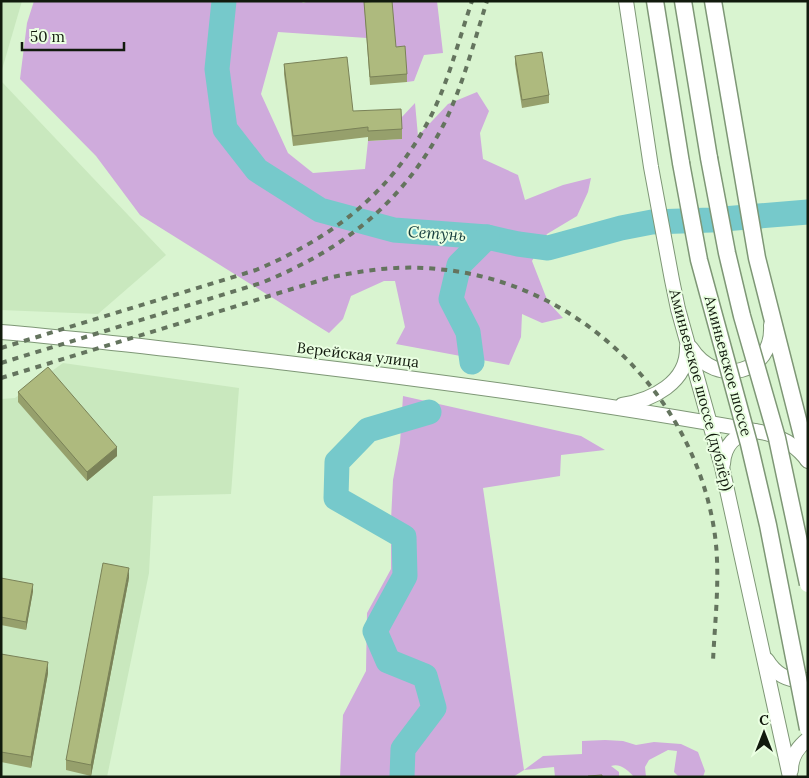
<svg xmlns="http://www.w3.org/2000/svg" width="809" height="778" font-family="Lora,serif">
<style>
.built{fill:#c9e8be}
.green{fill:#cfabdc}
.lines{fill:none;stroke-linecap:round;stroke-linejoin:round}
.river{stroke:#76c9cb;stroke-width:25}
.tertiary-casing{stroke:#7e9776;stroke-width:16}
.secondary-casing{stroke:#7e9776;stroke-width:19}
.tertiary{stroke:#fff;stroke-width:14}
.secondary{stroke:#fff;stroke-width:16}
.rail{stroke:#64745e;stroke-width:4;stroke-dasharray:6 6;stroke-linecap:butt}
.secondary-bridge-casing{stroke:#7e9776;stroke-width:19;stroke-linecap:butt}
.secondary-bridge{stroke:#fff;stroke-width:16}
.wall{fill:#96a06c}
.shaded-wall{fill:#7a8258}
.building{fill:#aeba7e;stroke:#7a8258}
.labels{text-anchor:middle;stroke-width:4;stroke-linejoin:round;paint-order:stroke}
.street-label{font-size:15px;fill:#111a0d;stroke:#eaffe2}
.water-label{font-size:16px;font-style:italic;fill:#143c3d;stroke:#eaffe2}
</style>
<rect width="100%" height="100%" fill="#d9f4d0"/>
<g class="built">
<path d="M 1,1 L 22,1 L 1,73 Z"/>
<path d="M 1,81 L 166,255 L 98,314 L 1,310 Z"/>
<path d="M 63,363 L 239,388 L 231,494 L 153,496 L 149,573 L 107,777 L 1,777 L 1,399 L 15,398 Z"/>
</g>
<g class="green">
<path d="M 34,1 L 301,1 L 303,3 L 309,1 L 437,1 L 443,53 L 424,55 L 414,81 L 407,82 L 405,54 L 396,55 L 365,11 L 367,38 L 278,32 L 261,94 L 288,153 L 313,173 L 365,169 L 368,141 L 402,139 L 401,118 L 415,103 L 418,136 L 448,104 L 477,92 L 489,111 L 480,133 L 483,159 L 518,175 L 525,200 L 563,185 L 591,178 L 588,192 L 577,216 L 547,234 L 532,261 L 548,302 L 563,318 L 542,323 L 522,314 L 521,337 L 509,365 L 396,344 L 405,327 L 395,281 L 384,281 L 351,296 L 343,319 L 329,333 L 140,215 L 96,156 L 20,79 L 27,23 Z"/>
<path d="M 403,396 L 581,436 L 605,450 L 561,455 L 560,476 L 483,488 L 524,770 L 543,756 L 582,754 L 582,741 L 605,740 L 623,741 L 636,745 L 654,742 L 681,744 L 698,752 L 705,771 L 703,777 L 679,777 L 674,772 L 677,751 L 668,750 L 649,760 L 645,767 L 646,777 L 634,777 C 628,770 620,763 611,766 L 619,772 L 619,777 L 555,777 L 554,767 L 524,770 L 513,777 L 340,777 L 343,715 L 366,671 L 367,613 L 391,569 L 391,520 L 393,480 L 400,443 Z"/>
</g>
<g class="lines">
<g class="river">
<path d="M 224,1 L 217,69 L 225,129 L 257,170 L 320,210 L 394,230 L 487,237 L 518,244 L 548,248 L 621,228 L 652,222 L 711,220 L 808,212"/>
<path d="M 472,362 L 468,332 L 451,299 L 459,265 L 487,237"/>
<path d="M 402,777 L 403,749 L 434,708 L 425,676 L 388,661 L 375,631 L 405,576 L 404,537 L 336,498 L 337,462 L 368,430 L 429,412"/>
</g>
<g class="tertiary-casing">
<g id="tertiary">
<path d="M 626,1 L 651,167 L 672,280 L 678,309 L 722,467 L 790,777"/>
<path d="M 1,332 C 97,340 192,352 287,363 C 447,382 607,404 766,433 C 784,438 797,446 808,461"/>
<path d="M 691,348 C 716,388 774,374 771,325"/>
<path d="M 622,405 C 652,400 688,383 687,347"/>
<path d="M 723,464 C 724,446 735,433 755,431"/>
<path d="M 767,660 C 776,675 790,682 808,680"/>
<path d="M 791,770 C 791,756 798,747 808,739"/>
</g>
</g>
<g class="secondary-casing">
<g id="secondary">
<path d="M 655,1 L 681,163"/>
<path d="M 683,1 L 709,158"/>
<path d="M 713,1 L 757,258 L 808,459"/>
</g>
</g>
<use href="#tertiary" class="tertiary"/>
<use href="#secondary" class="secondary"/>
<g class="rail">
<path d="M 1,348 L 256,270 C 334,237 392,192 431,116 C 449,80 459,39 472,1"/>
<path d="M 1,363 L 261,283 C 343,250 403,203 444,124 C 463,85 474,42 487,1"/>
<path d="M 1,378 L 328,278 C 364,270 400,265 437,269 C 576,281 692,392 714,529 C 721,572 715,618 713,661"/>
</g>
<g class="secondary-bridge-casing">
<g id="secondary-bridge">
<path d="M 709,158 L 727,253 L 742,316 L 777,438 L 808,584"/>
<path d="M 681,163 L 699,260 L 749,444 L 768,525 L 808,729"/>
</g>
</g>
<use href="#secondary-bridge" class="secondary-bridge"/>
</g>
<g class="wall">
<path d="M 364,2 L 396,47 L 407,74 L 407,82 L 370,85 Z"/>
<path d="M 515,56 L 549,95 L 549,103 L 522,108 L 515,64 Z"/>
<path d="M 284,64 L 353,111 L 402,129 L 402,139 L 368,141 L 368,137 L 293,146 L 284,74 Z"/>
<path d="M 18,392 L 117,456 L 87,481 L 18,402 Z"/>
<path d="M 1,578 L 33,591 L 26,630 L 1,625 Z"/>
<path d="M 129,578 L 91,776 L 66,770 L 66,760 Z"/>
<path d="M 1,654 L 48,673 L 31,768 L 1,762 Z"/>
</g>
<g class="shaded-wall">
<path d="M 117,447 L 117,456 L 87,481 L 87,472 Z"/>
<path d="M 129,568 L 129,578 L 91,776 L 91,765 Z"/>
<path d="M 33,584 L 33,591 L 26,630 L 26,622 Z"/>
<path d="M 48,662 L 48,673 L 31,768 L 31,757 Z"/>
</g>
<g class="building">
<path d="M 380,1 L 392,1 L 396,47 L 405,46 L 407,74 L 370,77 L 364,2 Z"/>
<path d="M 542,52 L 549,95 L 522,100 L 515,56 Z"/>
<path d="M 347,57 L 353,111 L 401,109 L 402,129 L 368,131 L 368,127 L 293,136 L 284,64 Z"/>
<path d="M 48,367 L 117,447 L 87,472 L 18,392 Z"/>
<path d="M 103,563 L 129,568 L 91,765 L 66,760 Z"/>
<path d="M 1,578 L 33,584 L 26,622 L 1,617 Z"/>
<path d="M 1,654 L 48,662 L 31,757 L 1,752 Z"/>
<path d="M 602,775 L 602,777 L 588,777 L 588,776 Z"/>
</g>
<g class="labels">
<g class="street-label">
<text transform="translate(358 355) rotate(7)" y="5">Верейская улица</text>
<text transform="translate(728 366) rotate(75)" y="5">Аминьевское шоссе</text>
<text transform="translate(701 390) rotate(75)" y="5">Аминьевское шоссе (дублёр)</text>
</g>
<g class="water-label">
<text transform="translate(437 233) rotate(4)" y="6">Сетунь</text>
</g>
</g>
<rect width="809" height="778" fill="none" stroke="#111a0d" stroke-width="5"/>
<g transform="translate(764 733)" stroke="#eaffe2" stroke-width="4" paint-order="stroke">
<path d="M0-4L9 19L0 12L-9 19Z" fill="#111a0d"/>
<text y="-8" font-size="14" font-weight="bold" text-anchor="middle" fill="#111a0d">С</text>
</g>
<path d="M22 42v8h102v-8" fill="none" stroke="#111a0d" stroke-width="2.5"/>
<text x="30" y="42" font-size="15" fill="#111a0d" stroke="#eaffe2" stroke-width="4" paint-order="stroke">50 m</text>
</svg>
